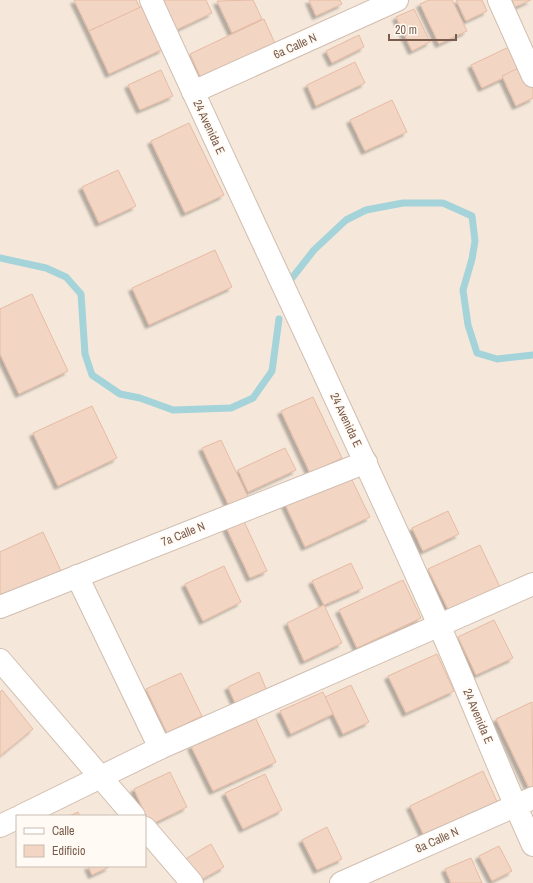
<svg xmlns="http://www.w3.org/2000/svg" width="533" height="883" font-family="'Archivo Narrow',sans-serif">
<style>
.residential{fill:#f5e8da;fill-rule:evenodd}
.lines{fill:none;stroke-linecap:round;stroke-linejoin:round}
.stream{stroke:#a5d3da;stroke-width:7}
.building{fill:#f3d5c3;stroke:#e6bba3;filter:url(#shadow)}
.minor-casing{stroke:#d1beb0;stroke-width:24}
.minor{stroke:#fff;stroke-width:22}
.labels{text-anchor:middle;stroke-width:3.5;stroke-linejoin:round;paint-order:stroke}
.street-label{font-size:12px;fill:#7a5c4d;stroke:#fffaf3}
</style>
<defs>
<filter id="shadow"><feDropShadow dx="-3.5" dy="3.5" stdDeviation="1" flood-color="#0004"/></filter>
</defs>
<rect width="100%" height="100%" fill="#fdf6ec"/>
<path class="residential" d="M 0,0 L 533,0 L 533,883 L 0,883 ZM 17,816 L 145,816 L 145,866 L 17,866 Z"/>
<g class="lines">
<g class="stream">
<path d="M 0,258 L 46,268 L 66,277 L 81,294 L 85,354 L 92,375 L 120,394 L 140,398 L 173,410 L 231,408 L 253,398 L 272,371 L 279,319"/>
<path d="M 292,278 L 314,250 L 346,220 L 366,210 L 403,203 L 443,203 L 472,216 L 475,241 L 472,259 L 463,290 L 468,325 L 477,353 L 497,359 L 533,355"/>
</g>
</g>
<g class="building">
<path d="M 74,0 L 136,0 L 140,8 L 89,31 Z"/>
<path d="M 160,0 L 206,0 L 212,13 L 174,31 Z"/>
<path d="M 253,0 L 262,19 L 232,33 L 217,1 Z"/>
<path d="M 309,0 L 340,0 L 342,4 L 316,16 Z"/>
<path d="M 429,0 L 452,0 L 467,31 L 439,44 L 420,4 Z"/>
<path d="M 456,0 L 482,0 L 487,11 L 466,21 Z"/>
<path d="M 512,0 L 531,0 L 515,7 Z"/>
<path d="M 143,6 L 163,49 L 109,74 L 89,31 Z"/>
<path d="M 414,9 L 430,42 L 412,51 L 396,17 Z"/>
<path d="M 264,19 L 277,48 L 203,83 L 190,54 Z"/>
<path d="M 359,35 L 364,47 L 332,63 L 326,51 Z"/>
<path d="M 509,47 L 520,70 L 482,88 L 471,65 Z"/>
<path d="M 355,62 L 365,83 L 316,106 L 307,85 Z"/>
<path d="M 525,65 L 533,83 L 533,98 L 516,106 L 502,76 Z"/>
<path d="M 161,70 L 173,96 L 140,110 L 128,85 Z"/>
<path d="M 392,100 L 407,132 L 365,151 L 350,120 Z"/>
<path d="M 189,123 L 224,195 L 185,213 L 151,141 Z"/>
<path d="M 118,170 L 136,206 L 99,223 L 82,187 Z"/>
<path d="M 215,250 L 232,287 L 149,325 L 132,288 Z"/>
<path d="M 32,294 L 68,371 L 19,394 L 0,354 L 0,309 Z"/>
<path d="M 313,397 L 342,458 L 310,473 L 281,411 Z"/>
<path d="M 92,406 L 117,458 L 58,486 L 33,433 Z"/>
<path d="M 221,440 L 249,499 L 230,508 L 202,448 Z"/>
<path d="M 285,448 L 296,470 L 248,492 L 238,470 Z"/>
<path d="M 348,472 L 370,517 L 305,547 L 284,502 Z"/>
<path d="M 448,511 L 459,534 L 423,551 L 412,528 Z"/>
<path d="M 243,519 L 267,571 L 250,578 L 226,527 Z"/>
<path d="M 43,532 L 61,571 L 2,598 L 0,594 L 0,552 Z"/>
<path d="M 480,545 L 500,587 L 449,611 L 428,569 Z"/>
<path d="M 351,563 L 363,588 L 324,605 L 312,581 Z"/>
<path d="M 224,566 L 241,602 L 203,621 L 185,584 Z"/>
<path d="M 403,580 L 421,618 L 357,648 L 339,610 Z"/>
<path d="M 324,605 L 342,643 L 304,661 L 287,623 Z"/>
<path d="M 494,620 L 513,658 L 476,675 L 458,637 Z"/>
<path d="M 437,654 L 454,691 L 406,713 L 388,676 Z"/>
<path d="M 259,672 L 267,691 L 236,705 L 228,687 Z"/>
<path d="M 181,673 L 202,716 L 167,733 L 146,689 Z"/>
<path d="M 351,685 L 369,722 L 343,734 L 325,697 Z"/>
<path d="M 2,690 L 33,729 L 0,756 L 0,692 Z"/>
<path d="M 323,692 L 333,714 L 291,734 L 280,711 Z"/>
<path d="M 532,702 L 533,786 L 529,788 L 496,719 Z"/>
<path d="M 255,717 L 276,762 L 213,791 L 191,746 Z"/>
<path d="M 483,771 L 499,806 L 426,840 L 410,806 Z"/>
<path d="M 170,772 L 187,807 L 150,825 L 134,789 Z"/>
<path d="M 265,774 L 282,810 L 243,829 L 225,793 Z"/>
<path d="M 78,812 L 80,816 L 69,816 Z"/>
<path d="M 327,827 L 342,859 L 317,870 L 302,840 Z"/>
<path d="M 211,844 L 224,867 L 197,882 L 184,860 Z"/>
<path d="M 499,846 L 512,871 L 492,881 L 479,856 Z"/>
<path d="M 471,858 L 482,883 L 451,883 L 445,869 Z"/>
<path d="M 88,866 L 109,866 L 109,867 L 92,875 Z"/>
</g>
<g class="lines">
<g class="minor-casing">
<g id="minor">
<path d="M 151,0 C 243,202 339,402 430,605 C 466,684 497,766 533,845"/>
<path d="M 499,0 L 533,76"/>
<path d="M 193,92 L 397,0"/>
<path d="M 77,576 L 160,748"/>
<path d="M 0,607 L 366,462"/>
<path d="M 0,660 L 134,816"/>
<path d="M 21,816 L 160,748 L 533,584"/>
<path d="M 0,826 L 17,818"/>
<path d="M 145,828 L 192,883"/>
<path d="M 341,883 L 533,798"/>
</g>
</g>
<use href="#minor" class="minor"/>
</g>
<g class="labels">
<g class="street-label">
<text transform="translate(295 46) rotate(-24)" y="4">6a Calle N</text>
<text transform="translate(209 127) rotate(65)" y="4">24 Avenida E</text>
<text transform="translate(346 420) rotate(65)" y="4">24 Avenida E</text>
<text transform="translate(183 534) rotate(-22)" y="4">7a Calle N</text>
<text transform="translate(478 716) rotate(67)" y="4">24 Avenida E</text>
<text transform="translate(437 840) rotate(-24)" y="4">8a Calle N</text>
</g>
</g>
<rect x="16" y="815" width="130" height="52" fill="#fffaf3" stroke="#cabbb1"/>
<rect x="24" y="828" width="20" height="6" fill="#ffffff" stroke="#cabbb1"/>
<text x="52" y="835" font-size="12" fill="#7a5c4d">Calle</text>
<rect x="24" y="845" width="20" height="12" fill="#f3d5c3" stroke="#cabbb1"/>
<text x="52" y="855" font-size="12" fill="#7a5c4d">Edificio</text>
<path d="M389 34v6h67v-6" fill="none" stroke="#7a5c4d" stroke-width="2"/>
<text x="395" y="34" font-size="12" fill="#7a5c4d" stroke="#fffaf3" stroke-width="3" paint-order="stroke">20 m</text>
</svg>
